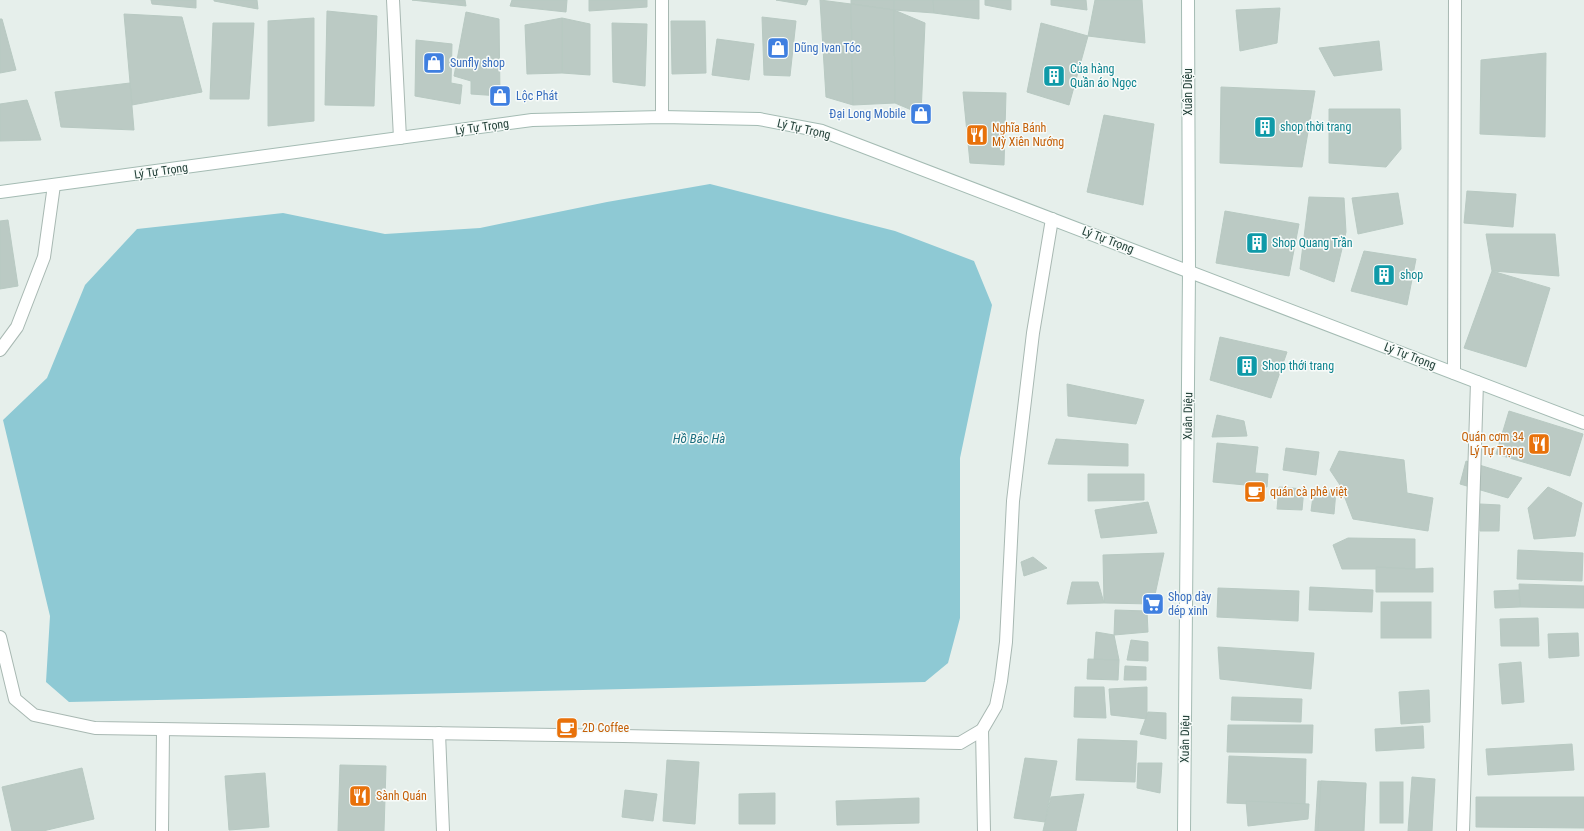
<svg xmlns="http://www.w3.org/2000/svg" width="1584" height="831" font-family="'Roboto Condensed',sans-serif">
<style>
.water{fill:#8ec9d4}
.building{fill:#bbcac4;stroke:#b8c9c2}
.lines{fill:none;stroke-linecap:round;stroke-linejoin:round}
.lane-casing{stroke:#a8b8b2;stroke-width:14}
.street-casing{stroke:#a8b8b2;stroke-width:14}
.secondary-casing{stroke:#a4bbb3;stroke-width:14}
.lane{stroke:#fff;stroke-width:12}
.street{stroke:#fff;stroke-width:12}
.secondary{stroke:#fff;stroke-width:12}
.labels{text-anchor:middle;stroke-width:3;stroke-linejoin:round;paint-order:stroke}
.shop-label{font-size:12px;fill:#366cbe;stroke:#f7fbf9;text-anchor:start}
.culture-label{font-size:12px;fill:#0d838f;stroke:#f7fbf9;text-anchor:start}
.street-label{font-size:12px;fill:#24423a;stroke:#f7fbf9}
.food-label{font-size:12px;fill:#c56008;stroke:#f7fbf9;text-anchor:start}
.water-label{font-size:13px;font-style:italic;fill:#1c6f80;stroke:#f7fbf9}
</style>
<rect width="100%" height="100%" fill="#e6efeb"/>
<path class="water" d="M 710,184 L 895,231 L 974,261 L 992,305 L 960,458 L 960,618 L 948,663 L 925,682 L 69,702 L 46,682 L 50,616 L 3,420 L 47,378 L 85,285 L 137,229 L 283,213 L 385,234 L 480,228 L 607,202 Z"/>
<g class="building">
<path d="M 151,0 L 196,0 L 196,8 L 152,4 Z"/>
<path d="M 214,0 L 257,0 L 258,9 L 214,1 Z"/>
<path d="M 465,0 L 466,6 L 412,0 Z"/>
<path d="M 512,0 L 567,0 L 566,12 L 510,6 Z"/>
<path d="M 589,0 L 647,0 L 647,7 L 589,11 Z"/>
<path d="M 776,0 L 808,0 L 806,5 Z"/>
<path d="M 820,0 L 851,4 L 853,105 L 826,97 Z"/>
<path d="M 851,0 L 894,0 L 894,10 L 851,4 Z"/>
<path d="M 894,0 L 933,0 L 934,13 L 894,10 Z"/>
<path d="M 933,0 L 979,0 L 979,19 L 934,13 Z"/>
<path d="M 985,0 L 1011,0 L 1011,10 L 985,5 Z"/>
<path d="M 1051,0 L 1086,0 L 1087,10 L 1051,5 Z"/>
<path d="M 1095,0 L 1142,0 L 1145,43 L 1088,36 Z"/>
<path d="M 851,4 L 894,10 L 895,103 L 853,105 Z"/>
<path d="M 1280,8 L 1277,43 L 1240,51 L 1236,10 Z"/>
<path d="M 894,10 L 925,23 L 921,114 L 895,103 Z"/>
<path d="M 327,11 L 377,16 L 374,106 L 325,105 Z"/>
<path d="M 466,12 L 499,19 L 500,96 L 471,94 L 471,81 L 454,76 Z"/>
<path d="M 124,14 L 182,17 L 202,92 L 132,105 Z"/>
<path d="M 762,17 L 796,21 L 790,76 L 764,75 Z"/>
<path d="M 314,18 L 314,121 L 268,126 L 268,21 Z"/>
<path d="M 562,18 L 590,24 L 590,75 L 562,73 Z"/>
<path d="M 562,18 L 562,73 L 527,74 L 525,25 Z"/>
<path d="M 0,19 L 2,19 L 16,70 L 0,73 Z"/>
<path d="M 671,21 L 705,21 L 706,73 L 672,74 Z"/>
<path d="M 213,23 L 254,23 L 249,99 L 210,99 Z"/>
<path d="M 612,23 L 647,24 L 645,86 L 613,82 Z"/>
<path d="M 1041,23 L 1088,36 L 1069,105 L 1027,92 Z"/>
<path d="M 717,39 L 754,44 L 749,80 L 712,75 Z"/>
<path d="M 416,40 L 452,44 L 451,83 L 462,85 L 460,104 L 415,96 Z"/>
<path d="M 1379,41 L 1382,70 L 1334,76 L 1319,48 Z"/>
<path d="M 1546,53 L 1545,137 L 1480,134 L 1481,60 Z"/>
<path d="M 130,83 L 134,130 L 61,127 L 55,92 Z"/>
<path d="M 1221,87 L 1315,91 L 1302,167 L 1220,163 Z"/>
<path d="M 963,92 L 1006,93 L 1004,165 L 970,163 Z"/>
<path d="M 27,100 L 41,140 L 0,141 L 0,104 Z"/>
<path d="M 1329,109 L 1400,109 L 1401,149 L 1386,167 L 1329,163 Z"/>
<path d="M 1104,115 L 1154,124 L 1143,205 L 1087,192 Z"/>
<path d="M 1467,191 L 1516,194 L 1513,227 L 1464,223 Z"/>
<path d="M 1398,193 L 1403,224 L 1358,234 L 1352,198 Z"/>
<path d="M 1309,197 L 1344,198 L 1346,232 L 1334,282 L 1300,269 Z"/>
<path d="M 1225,211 L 1299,224 L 1289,276 L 1216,263 Z"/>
<path d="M 8,220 L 18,286 L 0,289 L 0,221 Z"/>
<path d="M 1486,234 L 1555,234 L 1559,276 L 1492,271 Z"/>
<path d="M 1364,251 L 1416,259 L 1407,305 L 1351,291 Z"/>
<path d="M 1492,271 L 1550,288 L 1526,367 L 1464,348 Z"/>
<path d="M 1220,337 L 1287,352 L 1271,398 L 1210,380 Z"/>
<path d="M 1067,384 L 1144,400 L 1136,424 L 1068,416 Z"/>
<path d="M 1509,411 L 1583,434 L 1570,476 L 1496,454 Z"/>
<path d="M 1217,415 L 1244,421 L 1247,436 L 1212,437 Z"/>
<path d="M 1056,439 L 1128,444 L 1128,466 L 1048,464 Z"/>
<path d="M 1217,443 L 1258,447 L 1255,473 L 1268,474 L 1267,487 L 1213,482 Z"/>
<path d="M 1286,448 L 1319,452 L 1316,475 L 1283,470 Z"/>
<path d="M 1339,451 L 1404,460 L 1407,493 L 1433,498 L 1428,531 L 1353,519 L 1340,485 L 1330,470 Z"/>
<path d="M 1466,461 L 1522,478 L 1508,498 L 1460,484 Z"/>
<path d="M 1088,474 L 1144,474 L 1144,500 L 1088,501 Z"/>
<path d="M 1279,487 L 1304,489 L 1302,510 L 1277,509 Z"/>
<path d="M 1548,487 L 1582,503 L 1575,536 L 1534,539 L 1528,508 Z"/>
<path d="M 1314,489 L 1336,491 L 1334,514 L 1311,511 Z"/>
<path d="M 1148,502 L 1157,533 L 1101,538 L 1095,510 Z"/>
<path d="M 1480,504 L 1500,505 L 1499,531 L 1480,531 Z"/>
<path d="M 1348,538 L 1415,539 L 1415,569 L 1342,569 L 1333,545 Z"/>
<path d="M 1518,550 L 1583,553 L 1582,581 L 1517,579 Z"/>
<path d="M 1164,553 L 1153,604 L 1104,603 L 1103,555 Z"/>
<path d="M 1033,557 L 1047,568 L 1024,576 L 1021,562 Z"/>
<path d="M 1376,567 L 1415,569 L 1433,568 L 1433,592 L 1376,592 Z"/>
<path d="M 1072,582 L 1098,582 L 1104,603 L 1067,604 Z"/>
<path d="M 1519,584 L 1584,586 L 1584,608 L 1520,607 Z"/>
<path d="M 1310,587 L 1373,590 L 1372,612 L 1309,610 Z"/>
<path d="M 1218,588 L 1299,591 L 1298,621 L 1217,617 Z"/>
<path d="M 1519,590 L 1520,607 L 1495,608 L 1494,591 Z"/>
<rect x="1381" y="602" width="50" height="36"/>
<path d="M 1115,610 L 1147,611 L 1148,632 L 1114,635 Z"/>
<path d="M 1538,618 L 1539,646 L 1501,646 L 1500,619 Z"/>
<path d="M 1096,632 L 1114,635 L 1119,660 L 1094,660 Z"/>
<path d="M 1578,633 L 1579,656 L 1549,658 L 1548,634 Z"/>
<path d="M 1131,640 L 1148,642 L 1148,661 L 1127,660 Z"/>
<path d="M 1218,647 L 1314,653 L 1311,689 L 1220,679 Z"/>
<path d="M 1088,659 L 1119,660 L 1118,680 L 1087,679 Z"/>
<path d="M 1521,662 L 1524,702 L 1502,704 L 1499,664 Z"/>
<path d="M 1125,666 L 1146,667 L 1146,680 L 1124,680 Z"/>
<path d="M 1075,687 L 1104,687 L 1106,718 L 1074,717 Z"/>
<path d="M 1147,687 L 1147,719 L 1111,715 L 1109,689 Z"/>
<path d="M 1429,690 L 1430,722 L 1401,724 L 1399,692 Z"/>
<path d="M 1232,697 L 1302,699 L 1301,722 L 1231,720 Z"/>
<path d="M 1148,712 L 1166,713 L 1166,739 L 1140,734 Z"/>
<path d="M 1228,725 L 1313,725 L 1312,753 L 1227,752 Z"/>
<path d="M 1423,726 L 1424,748 L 1376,751 L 1375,729 Z"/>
<path d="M 1078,739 L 1137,741 L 1135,782 L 1076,780 Z"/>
<path d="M 1572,744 L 1574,770 L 1488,775 L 1486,749 Z"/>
<path d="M 1229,756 L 1306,759 L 1305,806 L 1227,803 Z"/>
<path d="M 1025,758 L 1057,761 L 1045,822 L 1014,818 Z"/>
<path d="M 667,760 L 699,762 L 695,824 L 663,821 Z"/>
<path d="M 1138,763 L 1162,763 L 1160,793 L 1137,788 Z"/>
<path d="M 340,765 L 386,766 L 384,831 L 338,831 Z"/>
<path d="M 82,768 L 94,819 L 43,831 L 12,831 L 2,787 Z"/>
<path d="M 265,773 L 269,827 L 229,830 L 225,776 Z"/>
<path d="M 1412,777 L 1435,779 L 1432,831 L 1408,831 Z"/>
<path d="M 1318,781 L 1366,784 L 1364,831 L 1315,831 Z"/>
<path d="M 1321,781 L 1366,783 L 1363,831 L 1318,831 Z"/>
<rect x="1380" y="782" width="23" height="41"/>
<path d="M 625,790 L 657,794 L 653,821 L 622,817 Z"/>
<path d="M 775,793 L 775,824 L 739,824 L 739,794 Z"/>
<path d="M 1084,794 L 1076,831 L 1043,831 L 1051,797 Z"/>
<path d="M 1476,797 L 1584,797 L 1584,828 L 1476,827 Z"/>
<path d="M 919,798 L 919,823 L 837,825 L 836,801 Z"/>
<path d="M 1246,801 L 1309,804 L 1308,819 L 1248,826 Z"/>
</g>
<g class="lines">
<g class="lane-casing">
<g id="lane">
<path d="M 1454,373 L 1455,0"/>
<path d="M 982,730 L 984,831"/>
<path d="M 439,733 L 443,831"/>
<path d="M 162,831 L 163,730"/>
</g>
</g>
<g class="street-casing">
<g id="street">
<path d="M 393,0 L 400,138"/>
<path d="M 662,0 L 662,117"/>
<path d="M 0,350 L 17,327 L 44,257 L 54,185"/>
<path d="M 0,637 L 15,699 L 34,715 L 95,728 L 623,736 L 960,743 L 982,730 L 996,706 L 1001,681 L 1006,642 L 1013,501 L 1033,333 L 1052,219"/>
<path d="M 1463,831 L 1477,382"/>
</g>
</g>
<g class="secondary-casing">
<g id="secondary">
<path d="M 0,192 L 532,120 L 662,117 L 759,119 L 822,131 L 1584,423"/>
<path d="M 1184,831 L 1189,272 L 1188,0"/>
</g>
</g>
<use href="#lane" class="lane"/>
<use href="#street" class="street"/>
<use href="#secondary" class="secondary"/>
</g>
<defs>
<g id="shop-square" transform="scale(1.15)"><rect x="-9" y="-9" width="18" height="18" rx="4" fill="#3f7fe0" stroke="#f7fbf9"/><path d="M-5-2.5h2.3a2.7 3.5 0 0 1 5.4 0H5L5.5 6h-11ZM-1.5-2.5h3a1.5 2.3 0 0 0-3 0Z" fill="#fff"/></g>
<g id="building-square" transform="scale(1.15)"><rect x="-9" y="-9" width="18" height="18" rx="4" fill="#0f9aa8" stroke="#f7fbf9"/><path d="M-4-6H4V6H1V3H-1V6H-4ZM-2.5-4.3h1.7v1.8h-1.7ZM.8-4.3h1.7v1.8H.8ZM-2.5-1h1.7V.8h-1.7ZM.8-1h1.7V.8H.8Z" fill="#fff"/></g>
<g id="restaurant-square" transform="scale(1.15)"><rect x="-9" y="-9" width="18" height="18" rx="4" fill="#e8710a" stroke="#f7fbf9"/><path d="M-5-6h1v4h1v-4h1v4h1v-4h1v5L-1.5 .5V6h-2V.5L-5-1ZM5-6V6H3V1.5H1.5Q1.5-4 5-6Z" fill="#fff"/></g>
<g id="cafe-square" transform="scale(1.15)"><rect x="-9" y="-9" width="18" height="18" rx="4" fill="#e8710a" stroke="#f7fbf9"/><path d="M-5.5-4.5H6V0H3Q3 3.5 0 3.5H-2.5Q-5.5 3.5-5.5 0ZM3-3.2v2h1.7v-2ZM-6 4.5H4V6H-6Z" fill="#fff"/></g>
<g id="supermarket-square" transform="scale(1.15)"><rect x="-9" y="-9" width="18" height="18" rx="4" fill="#3f7fe0" stroke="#f7fbf9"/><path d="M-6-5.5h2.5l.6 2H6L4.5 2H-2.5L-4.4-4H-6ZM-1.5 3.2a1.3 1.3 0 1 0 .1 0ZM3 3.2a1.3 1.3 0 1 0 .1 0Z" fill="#fff"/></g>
</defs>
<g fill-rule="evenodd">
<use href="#shop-square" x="778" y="48"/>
<use href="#shop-square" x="434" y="63"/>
<use href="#building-square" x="1054" y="76"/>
<use href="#shop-square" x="500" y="96"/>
<use href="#shop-square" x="921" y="114"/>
<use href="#building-square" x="1265" y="127"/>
<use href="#restaurant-square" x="977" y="135"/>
<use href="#building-square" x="1257" y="243"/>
<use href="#building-square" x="1384" y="275"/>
<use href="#building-square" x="1247" y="366"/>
<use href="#restaurant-square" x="1539" y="444"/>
<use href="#cafe-square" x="1255" y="492"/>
<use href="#supermarket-square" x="1153" y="604"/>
<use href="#cafe-square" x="567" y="728"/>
<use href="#restaurant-square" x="360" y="796"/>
</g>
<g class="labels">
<g class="shop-label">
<text x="794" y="52">Dũng Ivan Tóc</text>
<text x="450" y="67">Sunfly shop</text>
<text x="516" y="100">Lộc Phát</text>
<text x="906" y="118" text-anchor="end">Đại Long Mobile</text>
<text x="1168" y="601">Shop dày<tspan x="1168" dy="14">dép xinh</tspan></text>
</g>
<g class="culture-label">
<text x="1070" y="73">Của hàng<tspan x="1070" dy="14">Quần áo Ngọc</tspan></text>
<text x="1280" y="131">shop thời trang</text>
<text x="1272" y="247">Shop Quang Trần</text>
<text x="1400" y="279">shop</text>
<text x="1262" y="370">Shop thới trang</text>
</g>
<g class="street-label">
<text transform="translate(1188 92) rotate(-90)" y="4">Xuân Diệu</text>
<text transform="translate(482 127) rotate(-8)" y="4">Lý Tự Trọng</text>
<text transform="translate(804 129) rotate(13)" y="4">Lý Tự Trọng</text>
<text transform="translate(161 171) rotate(-8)" y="4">Lý Tự Trọng</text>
<text transform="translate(1108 240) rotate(21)" y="4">Lý Tự Trọng</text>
<text transform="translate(1410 356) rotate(21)" y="4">Lý Tự Trọng</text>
<text transform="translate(1188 416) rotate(-89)" y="4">Xuân Diệu</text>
<text transform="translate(1185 739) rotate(-89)" y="4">Xuân Diệu</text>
</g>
<g class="food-label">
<text x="992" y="132">Nghĩa Bánh<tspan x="992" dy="14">Mỳ Xiên Nướng</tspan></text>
<text x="1524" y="441" text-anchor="end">Quán cơm 34<tspan x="1524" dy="14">Lý Tự Trọng</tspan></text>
<text x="1270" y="496">quán cà phê việt</text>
<text x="582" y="732">2D Coffee</text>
<text x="376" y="800">Sành Quán</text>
</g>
<g class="water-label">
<text x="699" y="443">Hồ Bắc Hà</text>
</g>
</g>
</svg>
